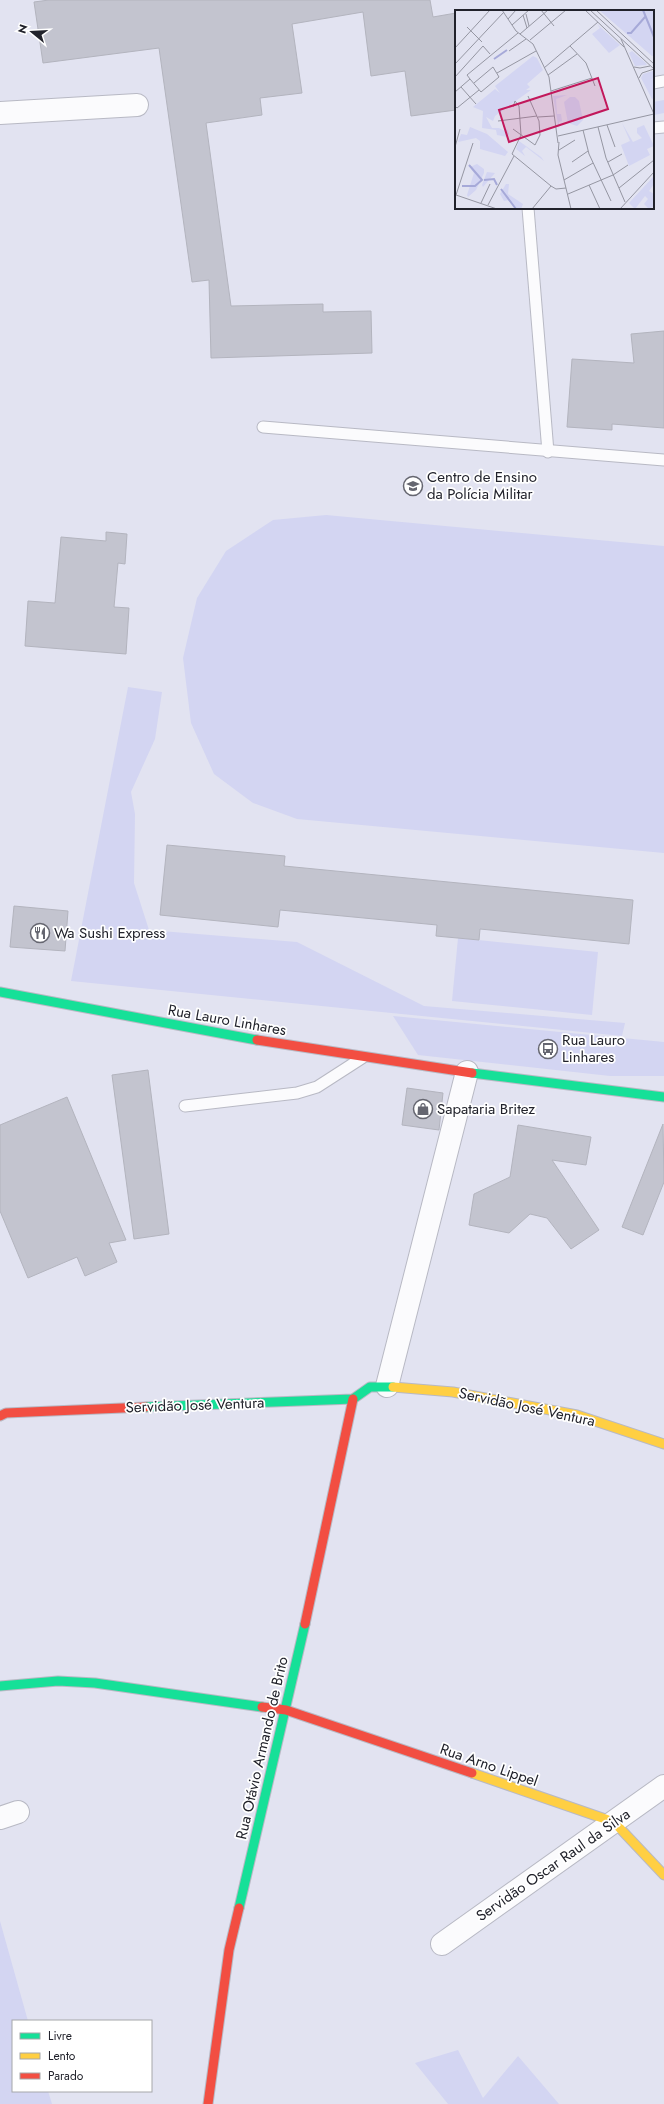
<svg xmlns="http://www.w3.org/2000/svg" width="664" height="2104" font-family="Jost,sans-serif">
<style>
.green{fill:#d3d5f2}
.building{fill:#c3c4cf;stroke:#b3b4be}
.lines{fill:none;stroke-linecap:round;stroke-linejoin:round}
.lane-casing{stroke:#b8b9c4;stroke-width:13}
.street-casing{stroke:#b8b9c4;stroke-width:24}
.fast-casing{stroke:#b8b9c4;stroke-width:11}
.slow-casing{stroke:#b8b9c4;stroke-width:11}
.jam-casing{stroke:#b8b9c4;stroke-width:11}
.lane{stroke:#fbfbfd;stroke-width:11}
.street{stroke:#fbfbfd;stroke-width:22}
.fast{stroke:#16e098;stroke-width:9}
.slow{stroke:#ffcf43;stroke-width:9}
.jam{stroke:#f24e42;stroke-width:9}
.labels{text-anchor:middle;stroke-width:3.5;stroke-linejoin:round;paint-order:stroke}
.poi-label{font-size:15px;fill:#21222b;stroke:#fff;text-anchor:start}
.street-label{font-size:15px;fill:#21222b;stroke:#fff}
.inset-river{fill:none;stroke:#a6a9d8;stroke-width:2}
.inset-road{fill:none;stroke:#9596a2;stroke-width:1}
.view{fill:#c2185b;fill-opacity:0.15;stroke:#c2185b;stroke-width:2}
.inset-edge{fill:none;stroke:#21222b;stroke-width:2}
</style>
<rect width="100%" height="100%" fill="#e2e3f1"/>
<g class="green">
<path d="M 664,100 L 664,113 L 654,115 L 653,102 Z"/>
<path d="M 326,515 L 664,546 L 664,853 L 297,819 L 253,803 L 214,774 L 191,723 L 183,658 L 197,598 L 226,551 L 273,520 Z"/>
<path d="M 128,687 L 162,692 L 155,739 L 131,792 L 135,814 L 134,883 L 149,930 L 297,942 L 424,1006 L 625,1023 L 622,1036 L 71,981 Z"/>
<path d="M 458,938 L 598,952 L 592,1015 L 452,1001 Z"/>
<path d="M 393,1016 L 664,1042 L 664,1076 L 610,1076 L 418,1055 Z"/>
<path d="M 0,1921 L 28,2021 L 13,2021 L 13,2091 L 48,2091 L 52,2104 L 0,2104 Z"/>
<path d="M 458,2050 L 483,2098 L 518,2056 L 559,2104 L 448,2104 L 415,2063 Z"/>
</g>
<g class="building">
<path d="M 49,0 L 430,0 L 433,17 L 456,13 L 456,110 L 411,116 L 405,71 L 371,76 L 363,12 L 292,24 L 302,93 L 260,98 L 262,115 L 206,123 L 231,306 L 323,304 L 323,312 L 371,311 L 372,353 L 211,358 L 209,280 L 192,282 L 159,48 L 43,63 L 34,2 Z"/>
<path d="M 664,331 L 664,428 L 612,424 L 612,430 L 567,427 L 572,359 L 634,363 L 631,334 Z"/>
<path d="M 106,532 L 127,534 L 125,564 L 118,563 L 114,607 L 129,608 L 126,654 L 25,646 L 28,601 L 55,603 L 61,537 L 106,541 Z"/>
<path d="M 167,845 L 285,856 L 284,866 L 633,900 L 629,944 L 480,929 L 479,940 L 436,936 L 437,925 L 280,910 L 278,927 L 160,915 Z"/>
<path d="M 14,906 L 68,911 L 65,951 L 10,947 Z"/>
<path d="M 148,1070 L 169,1234 L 134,1239 L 112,1075 Z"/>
<path d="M 407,1088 L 443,1093 L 439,1130 L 402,1125 Z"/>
<path d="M 67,1097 L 126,1240 L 109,1243 L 117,1262 L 85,1276 L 77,1257 L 28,1278 L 0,1211 L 0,1125 Z"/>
<path d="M 663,1124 L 664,1182 L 643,1235 L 622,1227 Z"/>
<path d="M 518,1125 L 591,1137 L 586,1165 L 552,1160 L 599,1230 L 571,1249 L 547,1218 L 530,1214 L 509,1233 L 469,1225 L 474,1194 L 510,1177 Z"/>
</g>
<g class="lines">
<g class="lane-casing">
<g id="lane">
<path d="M 653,83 L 664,81"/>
<path d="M 653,128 L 664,127"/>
<path d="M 528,208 L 548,452"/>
<path d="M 263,427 L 664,460"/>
<path d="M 185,1106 L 297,1093 L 317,1087 L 362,1058"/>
</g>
</g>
<g class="street-casing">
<g id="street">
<path d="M 0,113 L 137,105"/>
<path d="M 387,1386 L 467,1072"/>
<path d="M 0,1818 L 18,1812"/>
<path d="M 442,1944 L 664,1786"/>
</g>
</g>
<g class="fast-casing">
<g id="fast">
<path d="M 0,992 L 257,1040"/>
<path d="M 472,1073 L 664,1097"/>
<path d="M 146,1407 L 353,1399 L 370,1387 L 393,1387"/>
<path d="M 0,1686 L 58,1681 L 95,1683 L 262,1707"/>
<path d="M 239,1908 L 305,1624"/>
</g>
</g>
<g class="slow-casing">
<g id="slow">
<path d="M 393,1387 L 453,1392 L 577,1415 L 664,1444"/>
<path d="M 472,1773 L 614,1822 L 664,1875"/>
</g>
</g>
<g class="jam-casing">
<g id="jam">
<path d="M 257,1040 L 472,1073"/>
<path d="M 0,1416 L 6,1413 L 146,1407"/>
<path d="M 305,1624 L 353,1399"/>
<path d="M 262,1707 L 286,1710 L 472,1773"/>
<path d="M 208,2104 L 229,1950 L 239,1908"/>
</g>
</g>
<use href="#lane" class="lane"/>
<use href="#street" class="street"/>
<use href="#fast" class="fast"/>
<use href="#slow" class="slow"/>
<use href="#jam" class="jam"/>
</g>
<defs>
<g id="university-ring" transform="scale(1)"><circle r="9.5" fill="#fff" stroke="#656670" stroke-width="1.5"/><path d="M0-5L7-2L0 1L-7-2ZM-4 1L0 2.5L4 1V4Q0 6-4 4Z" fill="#656670"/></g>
<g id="restaurant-ring" transform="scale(1)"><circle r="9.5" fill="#fff" stroke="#656670" stroke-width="1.5"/><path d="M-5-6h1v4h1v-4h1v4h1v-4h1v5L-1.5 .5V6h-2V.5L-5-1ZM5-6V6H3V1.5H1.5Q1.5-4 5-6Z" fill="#656670"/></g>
<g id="bus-ring" transform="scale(1)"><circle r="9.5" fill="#fff" stroke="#656670" stroke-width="1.5"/><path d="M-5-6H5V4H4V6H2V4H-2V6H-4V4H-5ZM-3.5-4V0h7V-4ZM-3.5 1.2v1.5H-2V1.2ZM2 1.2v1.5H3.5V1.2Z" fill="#656670"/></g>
<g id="shop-ring" transform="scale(1)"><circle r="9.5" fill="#fff" stroke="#656670" stroke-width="1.5"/><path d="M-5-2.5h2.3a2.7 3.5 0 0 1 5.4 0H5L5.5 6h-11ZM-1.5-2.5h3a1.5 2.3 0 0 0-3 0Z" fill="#656670"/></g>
</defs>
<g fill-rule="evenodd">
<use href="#university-ring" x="413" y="486"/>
<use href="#restaurant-ring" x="40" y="933"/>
<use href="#bus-ring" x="548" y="1049"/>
<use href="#shop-ring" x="423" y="1109"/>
</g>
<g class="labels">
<g class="poi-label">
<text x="427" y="482">Centro de Ensino<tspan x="427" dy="17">da Polícia Militar</tspan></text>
<text x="54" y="938">Wa Sushi Express</text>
<text x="562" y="1045">Rua Lauro<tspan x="562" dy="17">Linhares</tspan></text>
<text x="437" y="1114">Sapataria Britez</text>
</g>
<g class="street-label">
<text transform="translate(227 1020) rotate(10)" y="5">Rua Lauro Linhares</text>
<text transform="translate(195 1405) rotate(-2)" y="5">Servidão José Ventura</text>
<text transform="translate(527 1407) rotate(12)" y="5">Servidão José Ventura</text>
<text transform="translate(262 1748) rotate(-77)" y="5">Rua Otávio Armando de Brito</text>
<text transform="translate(489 1765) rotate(19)" y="5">Rua Arno Lippel</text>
<text transform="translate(553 1865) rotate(-35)" y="5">Servidão Oscar Raul da Silva</text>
</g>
</g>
<g transform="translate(455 10)">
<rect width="199" height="199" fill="#e2e3f1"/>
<path d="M 144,0 L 199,0 L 199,46 L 197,46 ZM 142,14 L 165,35 L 154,43 L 137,24 L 145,18 ZM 177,41 L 192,54 L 191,55 L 180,56 L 174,43 ZM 78,46 L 82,48 L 88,60 L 72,74 L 75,77 L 71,80 L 76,80 L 40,106 L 38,111 L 31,107 L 37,118 L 44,118 L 50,121 L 52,119 L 54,124 L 52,127 L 42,125 L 41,120 L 27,118 L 28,101 L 18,97 L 40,79 L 45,83 L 40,76 ZM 198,61 L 199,68 L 195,70 L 199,69 L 199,88 L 197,89 L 186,68 L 188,64 ZM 112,85 L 101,89 L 102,104 L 106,104 L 107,111 L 104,112 L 104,120 L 98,86 ZM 115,87 L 120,87 L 124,91 L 128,110 L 122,116 L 113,113 L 109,92 ZM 167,113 L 178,132 L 187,128 L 182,123 L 182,118 L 189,115 L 199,136 L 192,139 L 195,145 L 174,156 L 166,135 L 175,131 ZM 15,117 L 32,124 L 53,142 L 50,146 L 25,139 L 25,131 L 21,128 L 3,132 L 6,124 L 12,125 ZM 64,131 L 86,147 L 89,151 L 71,137 L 67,141 L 70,146 L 61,139 ZM 22,154 L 29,159 L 29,163 L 21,180 L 13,187 L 12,185 L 19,163 L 15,157 ZM 32,162 L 40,163 L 28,177 L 27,175 ZM 199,166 L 199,174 L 194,181 L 199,184 L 199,196 L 194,199 L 189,194 L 193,189 L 190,186 L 180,199 L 174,193 ZM 51,174 L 54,174 L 53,184 L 68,194 L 66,199 L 61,199 L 54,190 L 49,191 L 45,184 Z" fill="#d3d5f2"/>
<path class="inset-river" d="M 188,0 L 199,27M 172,23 L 176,23 L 190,7M 39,49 L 52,40M 29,170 L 39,169 L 42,175M 7,176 L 20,176 L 27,170 L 14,155M 46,179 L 61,199"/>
<path class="inset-road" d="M 47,0 L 61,21 L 78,34 L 94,67 L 103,133M 86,0 L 99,16M 130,0 L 169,37M 135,0 L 199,59M 141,0 L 199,54M 71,4 L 74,16M 68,5 L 72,18M 53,9 L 61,0M 57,15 L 74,0M 12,17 L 27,32M 65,24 L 93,0M 75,30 L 111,0M 115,36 L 131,53 L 140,76M 0,38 L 35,0M 54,41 L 71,29M 0,54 L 49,2M 179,57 L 185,58 L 195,56M 89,58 L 143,12M 42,63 L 81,41M 93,65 L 122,44M 0,67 L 28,36 L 35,44M 184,68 L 187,63 L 199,59M 19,73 L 38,57 L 44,67 L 26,82 L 15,69 L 12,65 L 63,23M 6,77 L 21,94M 96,81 L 137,68M 0,82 L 15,69M 0,96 L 2,98 L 24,80M 58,97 L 60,91 L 64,96 L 66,125 L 57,144 L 96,176M 83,107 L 99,106M 43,111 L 82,106M 152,115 L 160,137M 143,117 L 151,148 L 170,192M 58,119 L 80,135 L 85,125 L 84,111 L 73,86M 128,120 L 134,144 L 156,191M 103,126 L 199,104 L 166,29M 104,132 L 103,145 L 116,199M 0,137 L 5,119M 104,140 L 120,130M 117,152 L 133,141M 153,152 L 167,144M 109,170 L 138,153M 134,175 L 145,199M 164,178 L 199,150M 113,184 L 158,165 L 173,155M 1,185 L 18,133M 1,185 L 42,199M 26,193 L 35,174M 33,195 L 59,146M 77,199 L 96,176 L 101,179 L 111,178M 165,199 L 199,162"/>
<path class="view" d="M 143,68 L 153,99 L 54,132 L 44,100 Z"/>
<rect width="199" height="199" class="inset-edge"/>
</g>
<rect x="12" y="2020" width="140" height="72" fill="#ffffff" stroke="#a6a7aa"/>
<rect x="20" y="2033" width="20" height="6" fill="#16e098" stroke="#a6a7aa"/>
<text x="48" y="2040" font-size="12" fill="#21222b">Livre</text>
<rect x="20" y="2053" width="20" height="6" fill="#ffcf43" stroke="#a6a7aa"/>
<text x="48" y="2060" font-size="12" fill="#21222b">Lento</text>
<rect x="20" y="2073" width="20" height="6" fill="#f24e42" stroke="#a6a7aa"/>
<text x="48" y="2080" font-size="12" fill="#21222b">Parado</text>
<g transform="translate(32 32) rotate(288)" stroke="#ffffff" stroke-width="3" paint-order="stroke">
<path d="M0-3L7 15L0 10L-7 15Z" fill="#21222b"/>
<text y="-6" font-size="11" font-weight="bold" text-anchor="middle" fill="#21222b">N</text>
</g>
</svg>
